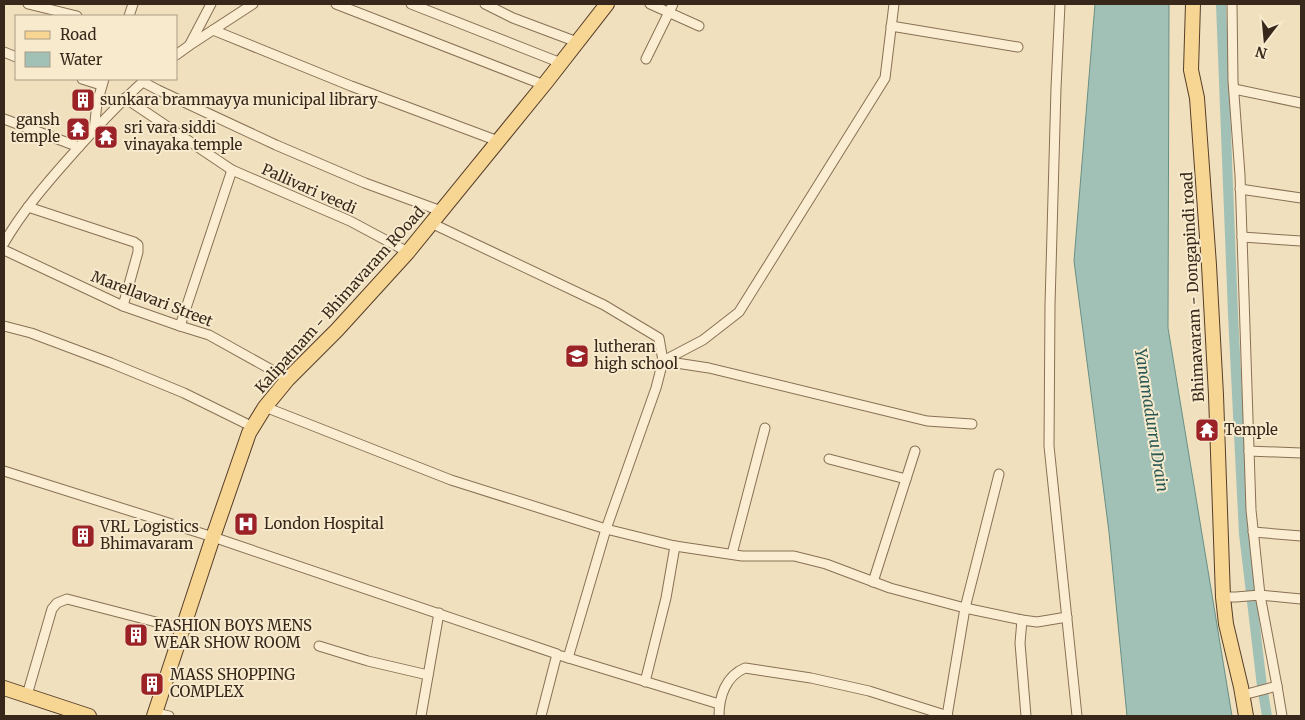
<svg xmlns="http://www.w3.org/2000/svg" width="1305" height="720" font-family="Merriweather,serif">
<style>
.water{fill:#a1c1b7;stroke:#688f85}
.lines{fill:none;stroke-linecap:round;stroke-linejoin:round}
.canal{stroke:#a1c1b7;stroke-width:10}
.street-casing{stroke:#897055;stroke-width:11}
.primary-casing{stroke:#563e2a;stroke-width:16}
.street{stroke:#fbedd1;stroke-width:9}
.primary{stroke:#f7d592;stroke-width:14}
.labels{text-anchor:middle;stroke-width:4;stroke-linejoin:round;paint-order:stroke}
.poi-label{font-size:15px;fill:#37281b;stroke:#f7eacd;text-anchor:start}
.street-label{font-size:15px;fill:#37281b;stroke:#f7eacd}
.water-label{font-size:16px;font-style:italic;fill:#295854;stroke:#f7eacd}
</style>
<rect width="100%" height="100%" fill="#f0e0bd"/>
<path class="water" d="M 1095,4 L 1169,4 L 1168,328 L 1232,716 L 1127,716 L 1109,532 L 1074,261 Z"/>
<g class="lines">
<path class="canal" d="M 1221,4 L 1233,314 L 1244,534 L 1262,686 L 1267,716"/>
<g class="street-casing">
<g id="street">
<path d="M 28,4 L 77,16"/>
<path d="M 336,4 L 544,85"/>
<path d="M 411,4 L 561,63"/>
<path d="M 485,4 L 513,18 L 577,42"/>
<path d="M 650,4 L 699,26"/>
<path d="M 1060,4 L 1056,88 L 1050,305 L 1049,446 L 1077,716"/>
<path d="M 1232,4 L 1233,81 L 1240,175 L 1251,510 L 1260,595 L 1277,686 L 1282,716"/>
<path d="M 129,16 L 133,4"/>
<path d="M 891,26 L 1018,47"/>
<path d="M 213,30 L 351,86 L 498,141"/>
<path d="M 190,44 L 211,4"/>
<path d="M 4,52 L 16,57"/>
<path d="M 176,55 L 190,45 L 253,4"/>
<path d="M 646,59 L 673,4"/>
<path d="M 82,79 L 101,85"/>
<path d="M 143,82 L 158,90 L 276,145 L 365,183 L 441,211"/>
<path d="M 1234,89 L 1301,103"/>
<path d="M 125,98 L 232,170 L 350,221 L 408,252"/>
<path d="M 4,119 L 79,147"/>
<path d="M 94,131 L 97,103 L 104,79"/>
<path d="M 1240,189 L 1301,198"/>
<path d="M 28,207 L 134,242 L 138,245 L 138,252 L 123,306"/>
<path d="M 431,223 L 604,305 L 659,338 L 663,361 L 703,340 L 739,312 L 885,78 L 894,4"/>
<path d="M 1242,237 L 1301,241"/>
<path d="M 4,243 C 22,212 45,185 69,158 C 93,131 118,104 146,79"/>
<path d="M 4,250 L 123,306 L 180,326 L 209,335 L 288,379"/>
<path d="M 4,326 L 31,333 L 111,363 L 184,393 L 253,427"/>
<path d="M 180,326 L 232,170"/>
<path d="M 265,407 L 451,480 L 606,529 L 675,546 L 742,556 L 794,556 L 826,564 L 890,588 L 965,608 L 1022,620 L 1037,622 L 1067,617"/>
<path d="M 1249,451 L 1301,453"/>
<path d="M 829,459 L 906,479"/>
<path d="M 4,471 L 213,537 L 557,654 L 541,716"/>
<path d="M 1253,532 L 1301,536"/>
<path d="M 732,554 L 765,428"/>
<path d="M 873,582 L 915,451"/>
<path d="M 1223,597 L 1236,597 L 1260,595 L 1301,599"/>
<path d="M 1022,620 L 1020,643 L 1026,716"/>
<path d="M 319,646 L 368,661 L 428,675"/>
<path d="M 562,656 L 719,704"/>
<path d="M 568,658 L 606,529 L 656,388 L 663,361 L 709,368 L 927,421 L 972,424"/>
<path d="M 645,682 L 666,598 L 675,546"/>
<path d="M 27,695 L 52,609 L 57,603 L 67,599 L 183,629"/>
<path d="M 1243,695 L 1277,686"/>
<path d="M 156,713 L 169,716"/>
<path d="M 421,716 L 439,613"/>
<path d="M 719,716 C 719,696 726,676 745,668 L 811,678 L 869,691 L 948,716"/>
<path d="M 947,716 L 965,608 L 999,474"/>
</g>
</g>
<g class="primary-casing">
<g id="primary">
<path d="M 1193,4 L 1191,70 L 1197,98 L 1209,265 L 1216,395 L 1223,597 L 1226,624 L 1241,687 L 1246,716"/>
<path d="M 4,688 L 89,716"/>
<path d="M 154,716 L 213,537 L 249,433 L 265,407 L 288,379 L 337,330 L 408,252 L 547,81 L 607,4"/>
</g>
</g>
<use href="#street" class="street"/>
<use href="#primary" class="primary"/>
</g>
<defs>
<g id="building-square" transform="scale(1.25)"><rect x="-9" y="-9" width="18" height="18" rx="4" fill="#9b2226" stroke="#f7eacd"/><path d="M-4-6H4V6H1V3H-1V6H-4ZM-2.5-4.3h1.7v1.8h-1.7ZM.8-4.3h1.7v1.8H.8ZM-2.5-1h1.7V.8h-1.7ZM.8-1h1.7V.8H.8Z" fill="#fff"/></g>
<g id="temple-square" transform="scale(1.25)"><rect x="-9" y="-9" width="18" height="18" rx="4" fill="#9b2226" stroke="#f7eacd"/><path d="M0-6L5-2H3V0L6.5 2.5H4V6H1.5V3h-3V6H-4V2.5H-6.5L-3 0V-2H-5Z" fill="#fff"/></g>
<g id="school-square" transform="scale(1.25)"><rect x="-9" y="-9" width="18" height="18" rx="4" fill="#9b2226" stroke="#f7eacd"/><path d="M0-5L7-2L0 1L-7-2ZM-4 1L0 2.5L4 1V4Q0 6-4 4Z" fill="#fff"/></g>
<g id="hospital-square" transform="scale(1.25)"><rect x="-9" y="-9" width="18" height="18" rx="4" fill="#9b2226" stroke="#f7eacd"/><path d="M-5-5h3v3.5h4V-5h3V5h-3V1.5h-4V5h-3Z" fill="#fff"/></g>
</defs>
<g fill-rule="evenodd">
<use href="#building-square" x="83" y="100"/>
<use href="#temple-square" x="78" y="129"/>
<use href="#temple-square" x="106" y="137"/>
<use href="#school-square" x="577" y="356"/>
<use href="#temple-square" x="1207" y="430"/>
<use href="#hospital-square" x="246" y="524"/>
<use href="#building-square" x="83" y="536"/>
<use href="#building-square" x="136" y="635"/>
<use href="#building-square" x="152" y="684"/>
</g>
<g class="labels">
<g class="poi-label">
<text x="100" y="105">sunkara brammayya municipal library</text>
<text x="60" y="125" text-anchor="end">gansh<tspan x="60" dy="17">temple</tspan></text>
<text x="124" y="133">sri vara siddi<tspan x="124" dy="17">vinayaka temple</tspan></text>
<text x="594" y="352">lutheran<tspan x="594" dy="17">high school</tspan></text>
<text x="1224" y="435">Temple</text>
<text x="264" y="529">London Hospital</text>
<text x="100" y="532">VRL Logistics<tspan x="100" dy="17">Bhimavaram</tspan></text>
<text x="154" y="631">FASHION BOYS MENS<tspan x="154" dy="17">WEAR SHOW ROOM</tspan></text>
<text x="170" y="680">MASS SHOPPING<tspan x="170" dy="17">COMPLEX</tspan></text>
</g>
<g class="street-label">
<text transform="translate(309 189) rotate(24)" y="5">Pallivari veedi</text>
<text transform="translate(1193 287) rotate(-93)" y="5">Bhimavaram - Dongapindi road</text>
<text transform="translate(152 299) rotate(21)" y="5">Marellavari Street</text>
<text transform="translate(340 300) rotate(-48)" y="5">Kalipatnam - Bhimavaram ROoad</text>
</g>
<g class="water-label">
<text transform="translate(1152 420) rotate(81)" y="6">Yanamadurru Drain</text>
</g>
</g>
<rect width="1305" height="720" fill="none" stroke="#37281b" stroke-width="10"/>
<rect x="15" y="15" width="162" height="65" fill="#f7eacd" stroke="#aa9c86"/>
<rect x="25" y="31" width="25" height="8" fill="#f7d592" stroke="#aa9c86"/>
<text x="60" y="40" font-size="15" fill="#37281b">Road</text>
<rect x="25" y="52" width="25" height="15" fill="#a1c1b7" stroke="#aa9c86"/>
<text x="60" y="65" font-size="15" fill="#37281b">Water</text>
<g transform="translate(1265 40) rotate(196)" stroke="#f7eacd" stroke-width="4" paint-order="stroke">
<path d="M0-4L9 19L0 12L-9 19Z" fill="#37281b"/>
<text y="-8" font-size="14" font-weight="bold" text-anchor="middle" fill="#37281b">N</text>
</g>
</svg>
